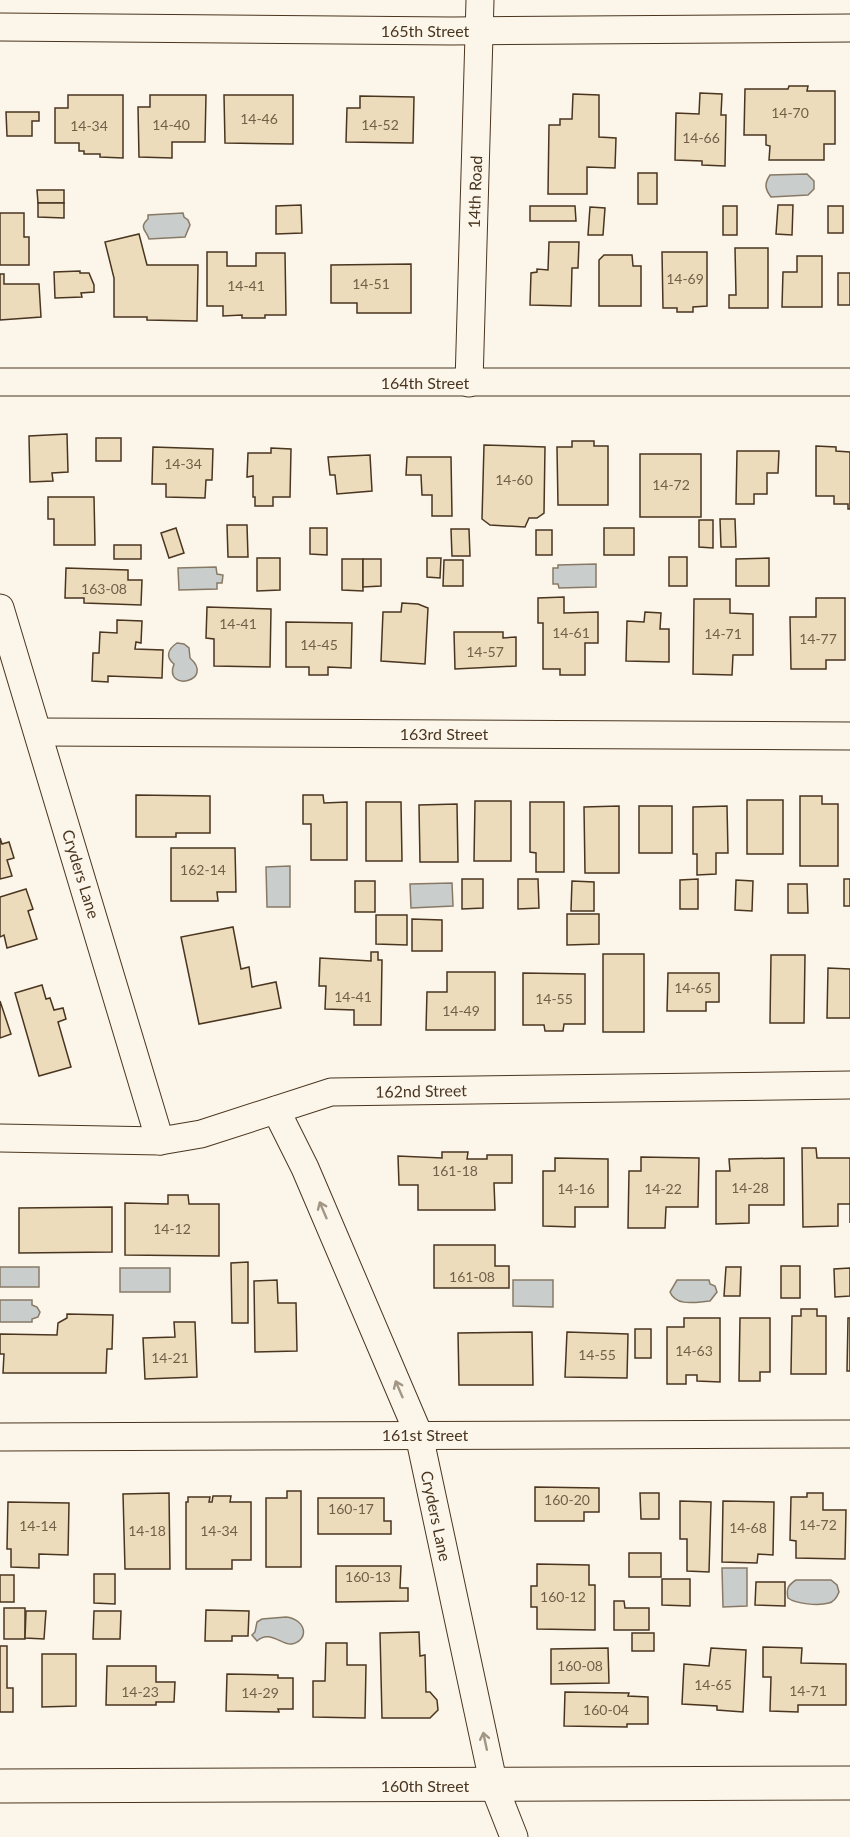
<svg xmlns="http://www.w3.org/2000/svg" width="850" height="1837" font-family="Lato,sans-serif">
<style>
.water{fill:#c9cecd;stroke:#887966;stroke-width:1.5}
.building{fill:#ecdcbc;stroke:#4a3520;stroke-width:1.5}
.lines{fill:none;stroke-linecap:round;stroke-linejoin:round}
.street-casing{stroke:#4a3520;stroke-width:29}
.secondary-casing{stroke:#4a3520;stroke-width:35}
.street{stroke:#fbf6e9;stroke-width:27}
.secondary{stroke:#fbf6e9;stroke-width:33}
.oneway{stroke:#a29684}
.labels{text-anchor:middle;stroke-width:4.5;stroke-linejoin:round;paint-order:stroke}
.number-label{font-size:14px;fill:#725f47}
.street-label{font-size:16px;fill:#4a3520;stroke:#fbf6e9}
</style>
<rect width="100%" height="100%" fill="#fbf6e9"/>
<g class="water">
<path d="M 807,174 L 814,181 L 814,189 L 808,195 L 771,197 C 765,189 764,184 770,175 Z"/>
<path d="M 183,213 L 184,217 L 188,220 L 190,225 L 185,237 L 149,239 C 147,231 138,228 148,219 L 148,215 Z"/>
<path d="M 596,564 L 596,587 L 559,588 L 558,584 L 553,584 L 553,568 L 558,568 L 558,565 Z"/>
<path d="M 216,567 L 217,574 L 223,575 L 222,583 L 217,583 L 217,589 L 179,590 L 178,568 Z"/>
<path d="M 177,643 L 184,644 L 189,648 L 190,658 C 216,681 163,693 174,664 C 165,657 168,649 177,643 Z"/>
<path d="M 290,866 L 290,907 L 267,907 L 266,867 Z"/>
<path d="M 452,883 L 453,906 L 411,908 L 410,884 Z"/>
<rect x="0" y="1267" width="39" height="20"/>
<rect x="120" y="1268" width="50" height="24"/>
<path d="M 513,1280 L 553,1280 L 553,1307 L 513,1306 Z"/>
<path d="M 677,1280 L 709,1280 L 710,1284 L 715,1286 L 717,1292 L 710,1301 C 696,1302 676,1307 670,1292 Z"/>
<path d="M 0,1300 L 32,1300 L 32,1305 L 37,1307 L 40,1312 L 38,1317 L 32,1319 L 32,1322 L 0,1322 Z"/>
<path d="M 722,1568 L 747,1568 L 747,1606 L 723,1607 Z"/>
<path d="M 796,1580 L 831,1580 L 837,1585 L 839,1592 C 837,1597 834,1602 829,1603 C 818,1606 796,1604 788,1598 C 786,1589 788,1585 796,1580 Z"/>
<path d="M 286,1617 C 306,1619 310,1640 292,1644 C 282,1646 270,1629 257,1641 L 252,1635 L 255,1632 L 257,1622 L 262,1619 Z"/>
</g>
<g class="building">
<path d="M 789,86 L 808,86 L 807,91 L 835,91 L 835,144 L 824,144 L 824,160 L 769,160 L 770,146 L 766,145 L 766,135 L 744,135 L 745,89 L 788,89 Z"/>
<path d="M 700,93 L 722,94 L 721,115 L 726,115 L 725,166 L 702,165 L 702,161 L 675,160 L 676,113 L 699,114 Z"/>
<path d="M 573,94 L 599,95 L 599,137 L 616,138 L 615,168 L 587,167 L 587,194 L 548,194 L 549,125 L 560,125 L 560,119 L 572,119 Z"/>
<path d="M 68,95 L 123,95 L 123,158 L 100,157 L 100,154 L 84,154 L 84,151 L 79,151 L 79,143 L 55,143 L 55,108 L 68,108 Z"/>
<path d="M 150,95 L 206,95 L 205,142 L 172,142 L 172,158 L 139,157 L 138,107 L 150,107 Z"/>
<path d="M 224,95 L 293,95 L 293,144 L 225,143 Z"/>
<path d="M 360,96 L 414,97 L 413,143 L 346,142 L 347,108 L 360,108 Z"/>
<path d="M 6,112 L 39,112 L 39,121 L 32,121 L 32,136 L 7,136 Z"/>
<rect x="638" y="173" width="19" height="31"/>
<path d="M 37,190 L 64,190 L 64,203 L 38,203 Z"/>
<path d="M 38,203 L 64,203 L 64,218 L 38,217 Z"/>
<path d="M 301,205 L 302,233 L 276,234 L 276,206 Z"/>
<path d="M 778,205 L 793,205 L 792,235 L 776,234 Z"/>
<path d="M 530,206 L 575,206 L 576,221 L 530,221 Z"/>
<rect x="723" y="206" width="14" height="29"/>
<rect x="828" y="206" width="15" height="27"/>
<path d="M 590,207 L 605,208 L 603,235 L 588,235 Z"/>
<path d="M 0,213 L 24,213 L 24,237 L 29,237 L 29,265 L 0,265 Z"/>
<path d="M 139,234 L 147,265 L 198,265 L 197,321 L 147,320 L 147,317 L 114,317 L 114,278 L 105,242 Z"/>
<path d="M 549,242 L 579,242 L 578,268 L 572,268 L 571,306 L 530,305 L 531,273 L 537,272 L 537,269 L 548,270 Z"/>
<path d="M 735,248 L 768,248 L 768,308 L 729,308 L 729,295 L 736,295 Z"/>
<path d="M 207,252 L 227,252 L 227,266 L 256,266 L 256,253 L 285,253 L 286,315 L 265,315 L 265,318 L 242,318 L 242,315 L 223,316 L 223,306 L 207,306 Z"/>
<path d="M 662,252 L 707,252 L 707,306 L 693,307 L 693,312 L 677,312 L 677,308 L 663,308 Z"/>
<path d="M 604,255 L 632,255 L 633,266 L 641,266 L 641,306 L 599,306 L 599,260 Z"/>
<path d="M 797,256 L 822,256 L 822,307 L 782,307 L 783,272 L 797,272 Z"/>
<path d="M 411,264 L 411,313 L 357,313 L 357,303 L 331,303 L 331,265 Z"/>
<path d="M 80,271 L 80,273 L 89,273 L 94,285 L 94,292 L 81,293 L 82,297 L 55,298 L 54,272 Z"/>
<rect x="838" y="273" width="12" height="32"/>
<path d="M 0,274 L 4,274 L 4,284 L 39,284 L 41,317 L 0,320 Z"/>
<path d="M 67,434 L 68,472 L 52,473 L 53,481 L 30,482 L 29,436 Z"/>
<rect x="96" y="438" width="25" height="23"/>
<path d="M 572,441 L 594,441 L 594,446 L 608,446 L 608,505 L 558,505 L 557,447 L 572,447 Z"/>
<path d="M 484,445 L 545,447 L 544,513 L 537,518 L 529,518 L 525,527 L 490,525 L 482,519 Z"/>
<path d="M 816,446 L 836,447 L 836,451 L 850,452 L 850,509 L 848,509 L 848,504 L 834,504 L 834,496 L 816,496 Z"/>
<path d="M 153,447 L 213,449 L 212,480 L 206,480 L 205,498 L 166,497 L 166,484 L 152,484 Z"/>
<path d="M 271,448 L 291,449 L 290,497 L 273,497 L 273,506 L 255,506 L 255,497 L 253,497 L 253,476 L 247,477 L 248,453 L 271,453 Z"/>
<path d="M 737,451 L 779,451 L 778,473 L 767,473 L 767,494 L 754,494 L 754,504 L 736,504 Z"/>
<rect x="640" y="454" width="61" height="63"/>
<path d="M 370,455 L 372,491 L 337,494 L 335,475 L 330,475 L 328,457 Z"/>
<path d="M 407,457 L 451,457 L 452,516 L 432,516 L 432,495 L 422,495 L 421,475 L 406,475 Z"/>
<path d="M 48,497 L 94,497 L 95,545 L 54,545 L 54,519 L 48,519 Z"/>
<path d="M 720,519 L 735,519 L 736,547 L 721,547 Z"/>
<path d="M 699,520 L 713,520 L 713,548 L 699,547 Z"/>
<path d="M 227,525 L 247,525 L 248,557 L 228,557 Z"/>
<path d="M 176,528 L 184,553 L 169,558 L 161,533 Z"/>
<path d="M 310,528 L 327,528 L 327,555 L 310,554 Z"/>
<rect x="604" y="528" width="30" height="27"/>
<path d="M 451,529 L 469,529 L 470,556 L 452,556 Z"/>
<rect x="536" y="530" width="16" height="25"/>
<rect x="114" y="545" width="27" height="14"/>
<rect x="669" y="557" width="18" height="29"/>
<path d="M 257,558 L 280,558 L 280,590 L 257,591 Z"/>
<path d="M 427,558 L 441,558 L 440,578 L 427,577 Z"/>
<path d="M 769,558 L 769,586 L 736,586 L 736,559 Z"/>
<path d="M 342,559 L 363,559 L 363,591 L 342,590 Z"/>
<path d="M 363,559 L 381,559 L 381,586 L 363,587 Z"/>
<path d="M 444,560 L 463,560 L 463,586 L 443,586 Z"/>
<path d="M 66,568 L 128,570 L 128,580 L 142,580 L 141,605 L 84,603 L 84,598 L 65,598 Z"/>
<path d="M 564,597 L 564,613 L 598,612 L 598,643 L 585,643 L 585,675 L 560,675 L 560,669 L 543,669 L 543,623 L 538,623 L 538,598 Z"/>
<path d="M 816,598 L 845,598 L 845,660 L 826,660 L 826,669 L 791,669 L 790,617 L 816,617 Z"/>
<path d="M 694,599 L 730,599 L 730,613 L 753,614 L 753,655 L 733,655 L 732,675 L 693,674 Z"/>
<path d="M 402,603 L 418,604 L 428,608 L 425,664 L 381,661 L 383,612 L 401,612 Z"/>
<path d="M 207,607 L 271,609 L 270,667 L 214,666 L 214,639 L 206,638 Z"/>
<path d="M 645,612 L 661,613 L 660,629 L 669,629 L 669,662 L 626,661 L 627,621 L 644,622 Z"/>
<path d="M 117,620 L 142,621 L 141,643 L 136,642 L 135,649 L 163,650 L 162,678 L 108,676 L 108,682 L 92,681 L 93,653 L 99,653 L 100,632 L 117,633 Z"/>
<path d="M 286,622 L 352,623 L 351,668 L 328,667 L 328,675 L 309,675 L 309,667 L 286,667 Z"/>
<path d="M 454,632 L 503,632 L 503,638 L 516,637 L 516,666 L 455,669 Z"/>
<path d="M 136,795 L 210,796 L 210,833 L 176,833 L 176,837 L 136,837 Z"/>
<path d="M 303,795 L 323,795 L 324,803 L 347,802 L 347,860 L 311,860 L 311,824 L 303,824 Z"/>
<path d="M 800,796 L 822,796 L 822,804 L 838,804 L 838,866 L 800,866 Z"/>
<rect x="747" y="800" width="36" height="54"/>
<path d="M 475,801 L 511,801 L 511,861 L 474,861 Z"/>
<path d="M 366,802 L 401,802 L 402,861 L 366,861 Z"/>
<path d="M 530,802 L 564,802 L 564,872 L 536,872 L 536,853 L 530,852 Z"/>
<path d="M 457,804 L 458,862 L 420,862 L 419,805 Z"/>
<path d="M 619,806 L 619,873 L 585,873 L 584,807 Z"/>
<rect x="639" y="806" width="33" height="47"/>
<path d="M 727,806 L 728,853 L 716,853 L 716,874 L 697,875 L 697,854 L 693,854 L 693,807 Z"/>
<path d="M 0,838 L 2,844 L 9,842 L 14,858 L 7,860 L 12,876 L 0,879 Z"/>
<path d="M 171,848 L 235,848 L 236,892 L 217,892 L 218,901 L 171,901 Z"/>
<path d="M 462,879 L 483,879 L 483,908 L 462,909 Z"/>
<path d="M 518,879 L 538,879 L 539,908 L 518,909 Z"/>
<path d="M 698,879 L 698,909 L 680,909 L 680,880 Z"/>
<rect x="844" y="879" width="6" height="27"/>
<path d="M 736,880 L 753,881 L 752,911 L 735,910 Z"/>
<rect x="355" y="881" width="20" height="31"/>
<path d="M 572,881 L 594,882 L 594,911 L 571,911 Z"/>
<path d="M 788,884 L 807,884 L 808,913 L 788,913 Z"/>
<path d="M 26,889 L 33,909 L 28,911 L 37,939 L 7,948 L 4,935 L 0,937 L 0,897 Z"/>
<path d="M 567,914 L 599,914 L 599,944 L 567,945 Z"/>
<path d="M 376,915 L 407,915 L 407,945 L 376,944 Z"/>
<path d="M 412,919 L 442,920 L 442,951 L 412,951 Z"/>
<path d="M 233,927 L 241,969 L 249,967 L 252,987 L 276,982 L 281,1008 L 199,1024 L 181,937 Z"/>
<path d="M 371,952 L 378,952 L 378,960 L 382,960 L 381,1025 L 354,1025 L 354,1010 L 325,1009 L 326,986 L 319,986 L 320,958 L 371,961 Z"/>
<rect x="603" y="954" width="41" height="78"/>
<path d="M 771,955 L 805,955 L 804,1023 L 770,1023 Z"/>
<path d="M 828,968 L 850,969 L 850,1018 L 827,1018 Z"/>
<path d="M 447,972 L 495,972 L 495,1030 L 426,1030 L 427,992 L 447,992 Z"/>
<path d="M 523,973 L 585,974 L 585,1024 L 564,1024 L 563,1031 L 545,1031 L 544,1025 L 523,1025 Z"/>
<path d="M 668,973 L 719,973 L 719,1002 L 706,1002 L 706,1011 L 667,1011 Z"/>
<path d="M 42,985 L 46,999 L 50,998 L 54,1010 L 63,1008 L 66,1019 L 58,1022 L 71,1067 L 39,1076 L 15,993 Z"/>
<path d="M 0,1001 L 11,1034 L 0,1038 Z"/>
<path d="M 802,1148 L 816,1148 L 817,1158 L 850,1158 L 850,1223 L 850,1204 L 838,1204 L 838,1226 L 803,1227 Z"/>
<path d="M 442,1152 L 468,1152 L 467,1159 L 487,1159 L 487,1155 L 512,1155 L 512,1183 L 494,1183 L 495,1210 L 418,1210 L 418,1185 L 399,1185 L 398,1156 L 442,1158 Z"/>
<path d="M 641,1157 L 699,1158 L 698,1207 L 666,1207 L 665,1228 L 628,1228 L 629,1171 L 641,1171 Z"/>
<path d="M 555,1158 L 608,1159 L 608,1207 L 575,1207 L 575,1227 L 543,1226 L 543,1171 L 555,1171 Z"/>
<path d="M 784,1158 L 784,1205 L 749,1205 L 749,1223 L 716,1224 L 716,1171 L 730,1171 L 729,1159 Z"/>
<path d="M 168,1195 L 188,1195 L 189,1204 L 219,1204 L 219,1256 L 125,1255 L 125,1203 L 168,1204 Z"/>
<path d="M 112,1207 L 112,1252 L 19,1253 L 19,1208 Z"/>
<path d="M 434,1245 L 495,1245 L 495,1266 L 509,1266 L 509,1288 L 434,1288 Z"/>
<path d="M 248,1262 L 248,1323 L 232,1323 L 231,1263 Z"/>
<rect x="781" y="1266" width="19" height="32"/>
<path d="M 726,1267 L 741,1267 L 740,1296 L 724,1296 Z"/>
<path d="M 850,1268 L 850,1296 L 835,1297 L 834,1269 Z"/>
<path d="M 277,1280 L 278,1303 L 296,1303 L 297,1351 L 255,1352 L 254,1281 Z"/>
<path d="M 801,1309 L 817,1309 L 817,1316 L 826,1316 L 826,1374 L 791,1374 L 792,1316 L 801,1316 Z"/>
<path d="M 67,1314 L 113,1315 L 112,1349 L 107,1349 L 106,1373 L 3,1373 L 4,1354 L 0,1354 L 0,1334 L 57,1335 L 58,1323 L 67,1318 Z"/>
<path d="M 684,1318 L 720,1318 L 720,1382 L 697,1381 L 697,1375 L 686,1375 L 686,1384 L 667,1384 L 667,1327 L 684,1327 Z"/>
<path d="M 740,1318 L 770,1318 L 770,1372 L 760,1372 L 760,1381 L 739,1381 Z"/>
<path d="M 848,1318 L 850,1318 L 850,1371 L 847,1371 Z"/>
<path d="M 174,1322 L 195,1322 L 197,1377 L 145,1379 L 143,1338 L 175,1337 Z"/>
<rect x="635" y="1329" width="16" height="29"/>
<path d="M 532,1332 L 533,1385 L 459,1385 L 458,1333 Z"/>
<path d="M 567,1332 L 628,1334 L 627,1378 L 565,1377 Z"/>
<path d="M 535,1487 L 599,1488 L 599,1512 L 584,1512 L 584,1521 L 535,1521 Z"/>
<path d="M 287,1491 L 301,1491 L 301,1567 L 266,1567 L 266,1498 L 287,1498 Z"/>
<path d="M 169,1493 L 170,1569 L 125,1569 L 123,1494 Z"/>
<path d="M 640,1493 L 659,1493 L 659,1519 L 641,1519 Z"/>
<path d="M 807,1493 L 823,1493 L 823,1510 L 846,1510 L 845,1559 L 796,1558 L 796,1541 L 790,1540 L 791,1497 L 807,1497 Z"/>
<path d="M 213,1496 L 231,1496 L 230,1502 L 251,1502 L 251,1560 L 232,1560 L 232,1569 L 186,1569 L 186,1502 L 188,1502 L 188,1497 L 210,1497 L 209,1502 L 212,1502 Z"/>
<path d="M 318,1498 L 384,1498 L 384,1521 L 391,1521 L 391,1534 L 318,1534 Z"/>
<path d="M 680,1501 L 711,1502 L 709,1572 L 687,1571 L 687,1539 L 680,1539 Z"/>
<path d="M 723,1501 L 774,1502 L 773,1555 L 758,1554 L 757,1563 L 722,1562 Z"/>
<path d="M 8,1502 L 69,1503 L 68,1555 L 39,1554 L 39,1568 L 11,1567 L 11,1549 L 7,1549 Z"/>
<rect x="629" y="1553" width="32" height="24"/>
<path d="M 537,1564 L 589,1565 L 589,1585 L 595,1585 L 595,1630 L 537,1629 L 537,1607 L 531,1607 L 531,1586 L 537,1586 Z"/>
<path d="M 336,1566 L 401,1566 L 400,1588 L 408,1588 L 408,1601 L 336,1602 Z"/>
<path d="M 94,1574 L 115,1574 L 115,1604 L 94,1603 Z"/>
<rect x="0" y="1575" width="14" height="27"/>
<path d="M 662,1579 L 690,1579 L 690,1606 L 662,1605 Z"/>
<path d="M 756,1582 L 785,1582 L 785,1606 L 755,1605 Z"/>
<path d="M 614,1601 L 624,1601 L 625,1608 L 649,1608 L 649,1630 L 614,1630 Z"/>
<rect x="4" y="1608" width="21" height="31"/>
<path d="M 206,1610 L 249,1611 L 248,1636 L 232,1636 L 232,1641 L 205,1641 Z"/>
<path d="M 26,1611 L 46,1611 L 44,1639 L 25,1638 Z"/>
<path d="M 94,1611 L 121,1611 L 120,1639 L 93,1639 Z"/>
<path d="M 419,1632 L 420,1656 L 425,1655 L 426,1692 L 430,1692 L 437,1700 L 438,1710 L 430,1718 L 382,1718 L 380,1633 Z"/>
<rect x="632" y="1633" width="22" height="18"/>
<path d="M 326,1643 L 347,1643 L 347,1665 L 366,1665 L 365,1718 L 313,1717 L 313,1681 L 325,1681 Z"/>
<path d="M 0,1646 L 7,1646 L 7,1688 L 13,1688 L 13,1712 L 0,1712 Z"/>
<path d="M 763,1647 L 802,1648 L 801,1663 L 846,1664 L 846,1705 L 798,1705 L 798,1712 L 770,1711 L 771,1677 L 763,1677 Z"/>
<path d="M 608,1648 L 609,1683 L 551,1684 L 551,1649 Z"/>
<path d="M 711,1648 L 746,1650 L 743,1712 L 717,1710 L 717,1706 L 682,1704 L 684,1664 L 709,1666 Z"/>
<path d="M 42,1654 L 76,1654 L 76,1706 L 42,1707 Z"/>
<path d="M 107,1666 L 156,1666 L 156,1682 L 175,1682 L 174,1702 L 156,1702 L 156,1705 L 106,1705 Z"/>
<path d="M 227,1674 L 278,1675 L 278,1678 L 293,1678 L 293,1709 L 278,1709 L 279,1712 L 226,1711 Z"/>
<path d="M 565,1692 L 629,1693 L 628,1696 L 648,1697 L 648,1724 L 627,1724 L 627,1727 L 564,1726 Z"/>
</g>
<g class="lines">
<g class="street-casing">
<g id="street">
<path d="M 0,27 L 451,31 L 850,28"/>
<path d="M 0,382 L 850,382"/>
<path d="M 469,383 L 480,0"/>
<path d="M 0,608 L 160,1141"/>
<path d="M 38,732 L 850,736"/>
<path d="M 276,1110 L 305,1168 L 419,1435 L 494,1786 L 514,1837"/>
<path d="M 0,1138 L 160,1141 L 201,1134 L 331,1092 L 850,1085"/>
<path d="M 0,1437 L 850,1434"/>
</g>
</g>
<g class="secondary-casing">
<path id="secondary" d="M 0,1786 L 850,1783"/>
</g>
<use href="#street" class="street"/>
<use href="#secondary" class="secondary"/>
</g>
<defs><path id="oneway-shaft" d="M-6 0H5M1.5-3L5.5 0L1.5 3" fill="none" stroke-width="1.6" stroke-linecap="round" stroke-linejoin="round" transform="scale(1.5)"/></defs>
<g class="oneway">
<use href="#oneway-shaft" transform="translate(323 1210) rotate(-113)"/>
<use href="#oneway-shaft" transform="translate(399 1389) rotate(-113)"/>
<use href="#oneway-shaft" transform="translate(485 1741) rotate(-102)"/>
</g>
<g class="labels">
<g class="number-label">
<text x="790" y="118">14-70</text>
<text x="259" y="124">14-46</text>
<text x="171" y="130">14-40</text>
<text x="380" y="130">14-52</text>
<text x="89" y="131">14-34</text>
<text x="701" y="143">14-66</text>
<text x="685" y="284">14-69</text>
<text x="371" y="289">14-51</text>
<text x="246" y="291">14-41</text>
<text x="183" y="469">14-34</text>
<text x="514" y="485">14-60</text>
<text x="671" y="490">14-72</text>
<text x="104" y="594">163-08</text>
<text x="238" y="629">14-41</text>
<text x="571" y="638">14-61</text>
<text x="723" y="639">14-71</text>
<text x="818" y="644">14-77</text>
<text x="319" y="650">14-45</text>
<text x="485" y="657">14-57</text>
<text x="203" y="875">162-14</text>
<text x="693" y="993">14-65</text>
<text x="353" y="1002">14-41</text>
<text x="554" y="1004">14-55</text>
<text x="461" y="1016">14-49</text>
<text x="455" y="1176">161-18</text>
<text x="750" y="1193">14-28</text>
<text x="576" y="1194">14-16</text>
<text x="663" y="1194">14-22</text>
<text x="172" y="1234">14-12</text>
<text x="472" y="1282">161-08</text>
<text x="694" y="1356">14-63</text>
<text x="597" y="1360">14-55</text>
<text x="170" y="1363">14-21</text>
<text x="567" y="1505">160-20</text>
<text x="351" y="1514">160-17</text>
<text x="818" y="1530">14-72</text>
<text x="38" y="1531">14-14</text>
<text x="748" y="1533">14-68</text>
<text x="147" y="1536">14-18</text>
<text x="219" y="1536">14-34</text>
<text x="368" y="1582">160-13</text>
<text x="563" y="1602">160-12</text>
<text x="580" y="1671">160-08</text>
<text x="713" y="1690">14-65</text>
<text x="808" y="1696">14-71</text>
<text x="140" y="1697">14-23</text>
<text x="260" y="1698">14-29</text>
<text x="606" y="1715">160-04</text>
</g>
<g class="street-label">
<text x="425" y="37">165th Street</text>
<text transform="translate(475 192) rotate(-88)" y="6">14th Road</text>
<text x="425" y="389">164th Street</text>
<text x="444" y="740">163rd Street</text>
<text transform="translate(81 874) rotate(73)" y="6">Cryders Lane</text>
<text transform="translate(421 1091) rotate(-1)" y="6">162nd Street</text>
<text x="425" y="1441">161st Street</text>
<text transform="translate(436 1516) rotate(78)" y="6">Cryders Lane</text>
<text x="425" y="1792">160th Street</text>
</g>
</g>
</svg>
